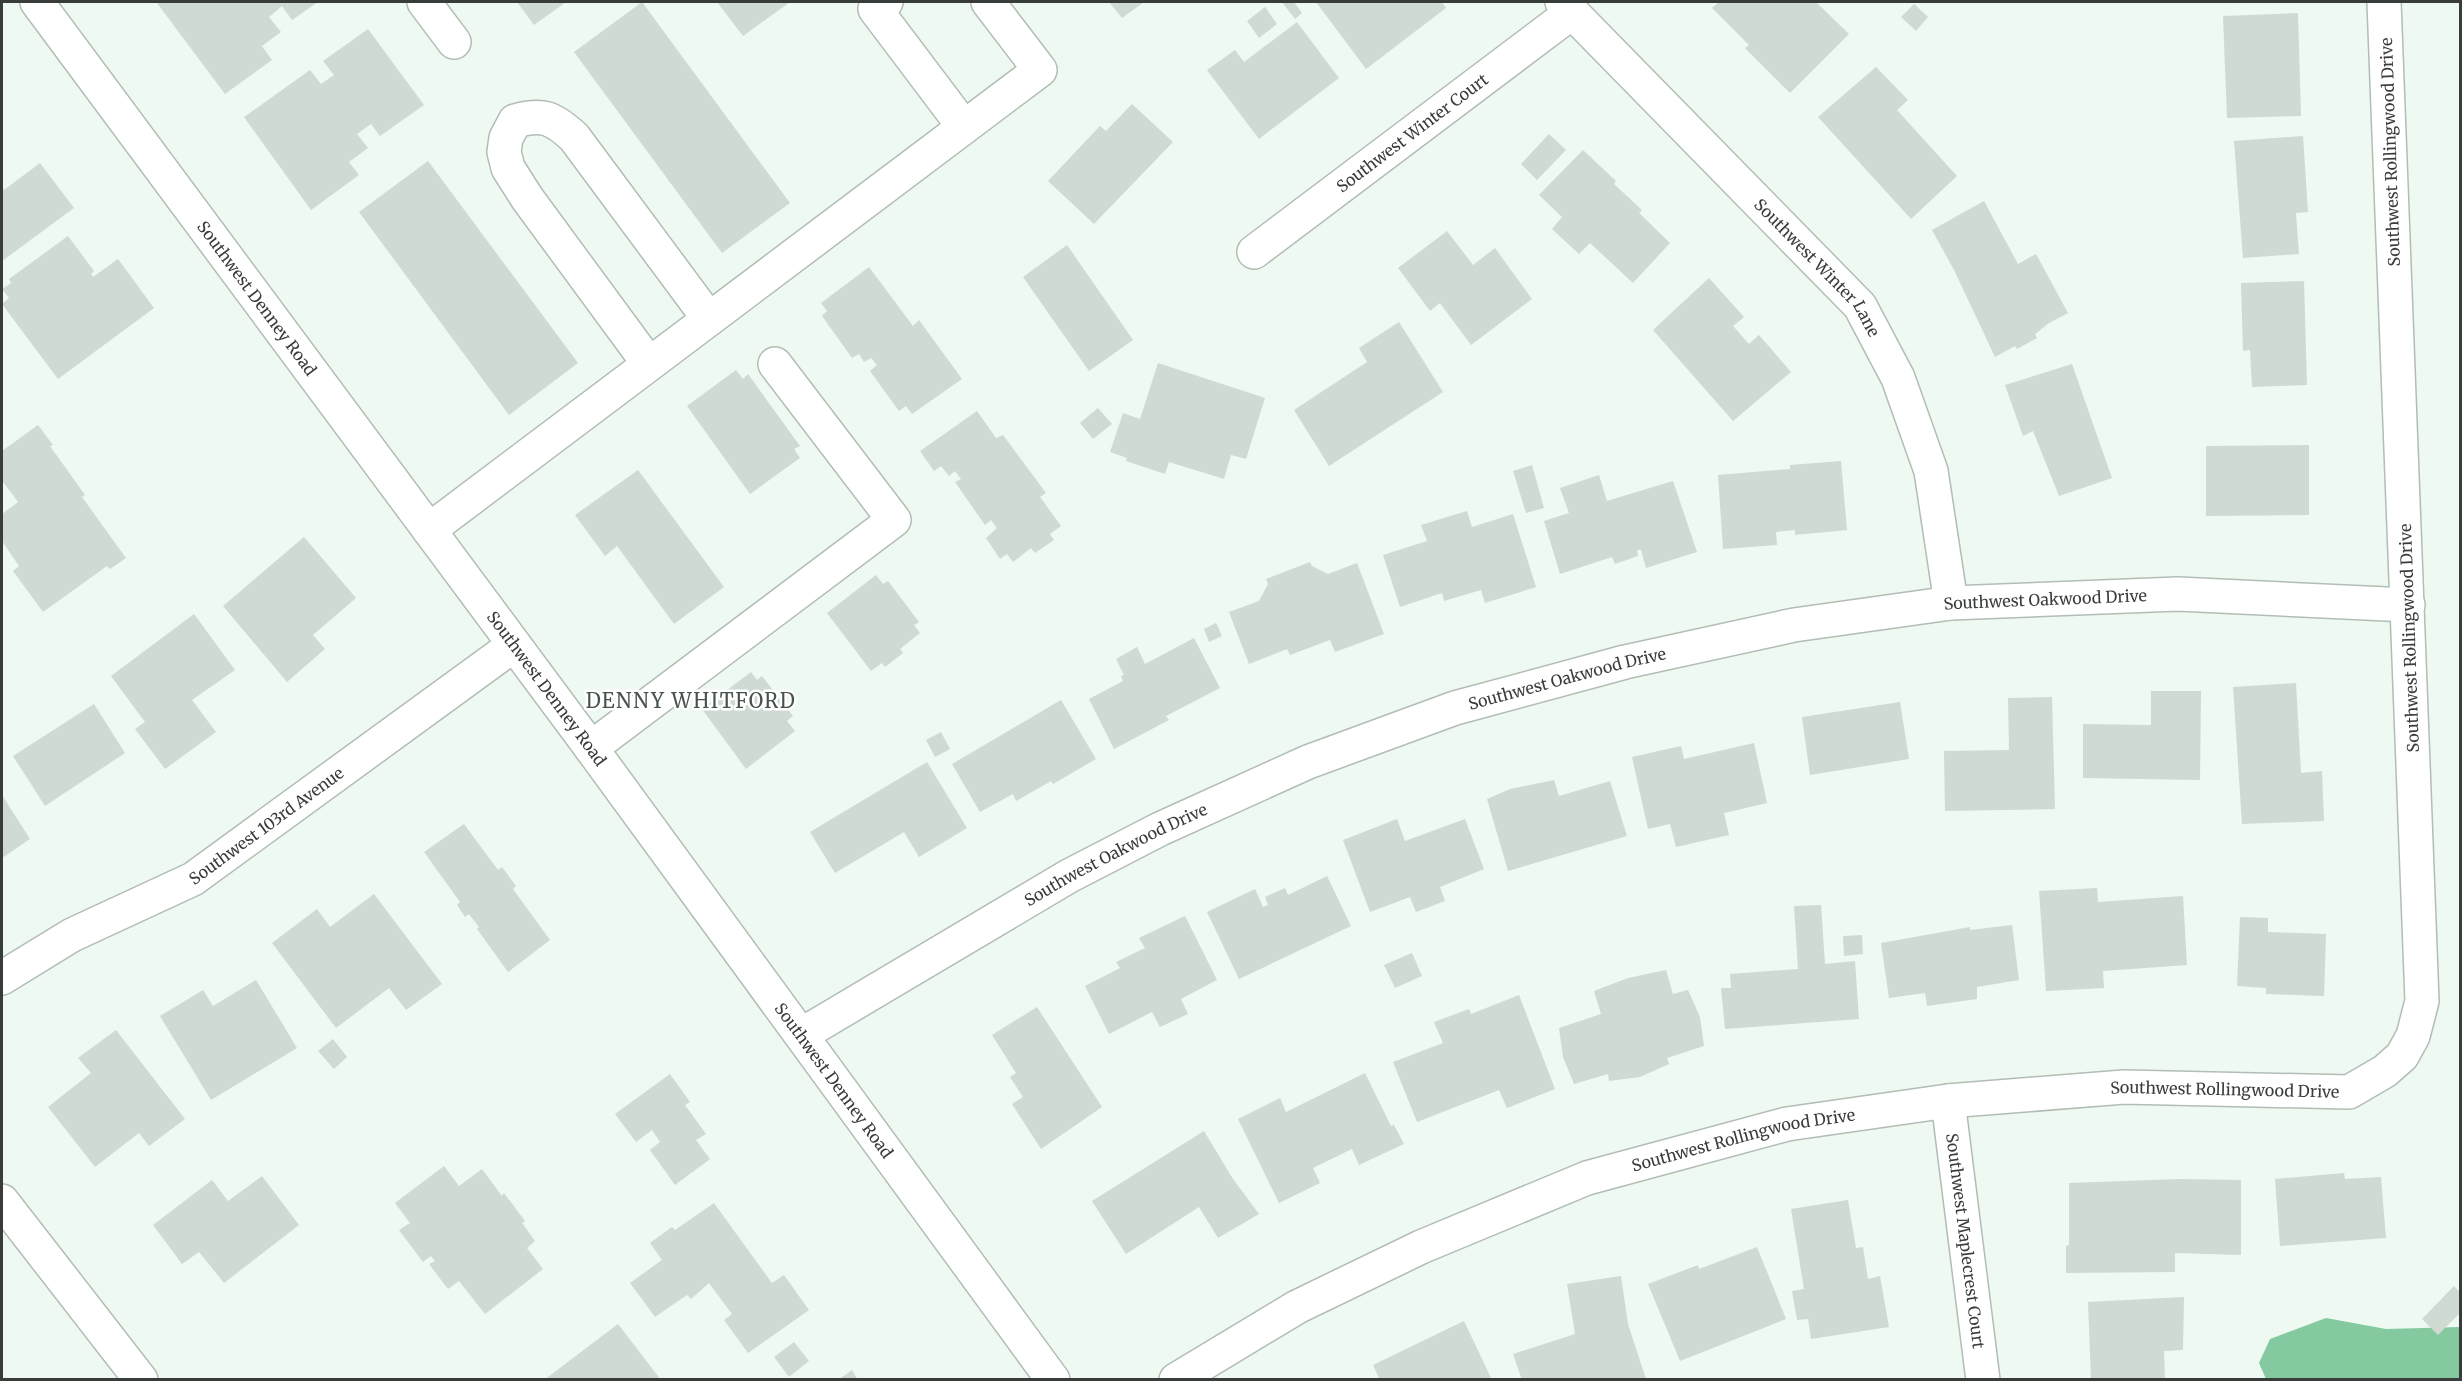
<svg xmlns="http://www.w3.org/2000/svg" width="2462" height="1381" font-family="Merriweather,serif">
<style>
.forest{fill:#84c99f}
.building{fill:#cedad2}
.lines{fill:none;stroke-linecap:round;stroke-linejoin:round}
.minor-casing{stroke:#b2bdb5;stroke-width:36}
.minor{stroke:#fff;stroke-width:33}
.labels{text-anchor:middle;stroke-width:5;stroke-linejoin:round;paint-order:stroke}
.street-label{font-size:16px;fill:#393d3a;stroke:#fff}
.quarter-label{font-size:20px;letter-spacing:1.5px;fill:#49534d;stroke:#fff}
</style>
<rect width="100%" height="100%" fill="#edf9f1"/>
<path class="forest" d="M 2326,1318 L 2386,1329 L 2460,1327 L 2460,1379 L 2266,1379 L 2259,1363 L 2270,1339 Z"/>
<g class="building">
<path d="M 158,2 L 318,2 L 292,20 L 282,6 L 269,17 L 281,32 L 262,46 L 272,60 L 225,94 L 157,3 Z"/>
<path d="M 517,2 L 566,2 L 534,25 Z"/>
<path d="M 642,2 L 790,203 L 722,253 L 574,52 Z"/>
<path d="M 717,2 L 790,2 L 743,36 Z"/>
<path d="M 1109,2 L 1144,2 L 1122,18 Z"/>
<path d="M 1282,2 L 1294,2 L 1302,13 L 1295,19 Z"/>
<path d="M 1316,2 L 1442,2 L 1446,8 L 1366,69 Z"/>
<path d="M 1719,2 L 1816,2 L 1849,34 L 1790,93 L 1745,48 L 1749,45 L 1712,8 Z"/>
<path d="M 1914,4 L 1928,17 L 1916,31 L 1901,17 Z"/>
<path d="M 1265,7 L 1277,24 L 1259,38 L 1247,21 Z"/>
<path d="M 2298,13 L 2301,116 L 2227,118 L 2223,16 Z"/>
<path d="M 1297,22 L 1339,78 L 1259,139 L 1207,70 L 1235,50 L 1244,62 Z"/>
<path d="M 368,29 L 424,105 L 380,136 L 371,124 L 357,134 L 368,148 L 349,162 L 359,175 L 311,210 L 244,117 L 310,70 L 321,84 L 334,75 L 323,61 Z"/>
<path d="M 1876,67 L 1908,100 L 1897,110 L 1957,176 L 1911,219 L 1818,117 Z"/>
<path d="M 1132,104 L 1173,142 L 1094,224 L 1048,181 L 1100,126 L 1106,131 Z"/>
<path d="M 1549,134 L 1566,150 L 1537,180 L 1521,164 Z"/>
<path d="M 2303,136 L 2308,212 L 2296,213 L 2299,254 L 2243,258 L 2234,141 Z"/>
<path d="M 1583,150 L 1616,181 L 1614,184 L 1642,210 L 1639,213 L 1670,243 L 1633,283 L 1590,243 L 1579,254 L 1552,229 L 1562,217 L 1539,195 Z"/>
<path d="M 428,161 L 578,363 L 509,415 L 359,212 Z"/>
<path d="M 40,163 L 74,208 L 2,261 L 2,187 L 4,190 Z"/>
<path d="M 1984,201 L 2018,264 L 2036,254 L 2068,313 L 2049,323 L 2035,334 L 2037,338 L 2017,349 L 2015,346 L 1995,357 L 1954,270 L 1932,230 Z"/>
<path d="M 1447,231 L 1473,265 L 1495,248 L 1532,299 L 1471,345 L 1440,303 L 1430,311 L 1398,268 Z"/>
<path d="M 68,236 L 94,271 L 91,274 L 93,277 L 118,259 L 154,308 L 58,379 L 2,304 L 9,298 L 2,289 L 11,283 L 9,279 Z"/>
<path d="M 1067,245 L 1133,340 L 1089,371 L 1023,277 Z"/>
<path d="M 869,267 L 913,326 L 919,320 L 962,379 L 912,414 L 906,406 L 899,411 L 870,371 L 877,365 L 871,358 L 864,362 L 859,354 L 852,358 L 822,316 L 827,311 L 821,303 Z"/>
<path d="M 1709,278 L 1744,317 L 1733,326 L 1749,344 L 1759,335 L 1791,372 L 1733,421 L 1653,330 Z"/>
<path d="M 2304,281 L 2307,385 L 2252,387 L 2250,350 L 2243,351 L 2241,283 Z"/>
<path d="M 1399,322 L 1443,392 L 1329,466 L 1294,410 L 1367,362 L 1359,348 Z"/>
<path d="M 1158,363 L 1265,398 L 1246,459 L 1231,455 L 1224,479 L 1169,462 L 1165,474 L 1126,461 L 1127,458 L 1110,452 L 1123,413 L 1140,419 Z"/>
<path d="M 2072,364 L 2112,478 L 2059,496 L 2033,431 L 2023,436 L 2005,385 Z"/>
<path d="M 736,370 L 743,379 L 748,374 L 800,446 L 794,449 L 800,458 L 750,494 L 687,406 Z"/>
<path d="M 1098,408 L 1112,424 L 1093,439 L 1080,423 Z"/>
<path d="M 977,411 L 996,438 L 1003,435 L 1046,493 L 1040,497 L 1061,526 L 1050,534 L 1054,540 L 1035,553 L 1031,548 L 1013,562 L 1007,554 L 1000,559 L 986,538 L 997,528 L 991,520 L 985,525 L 955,482 L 961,479 L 955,471 L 949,476 L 941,466 L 934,471 L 920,451 Z"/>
<path d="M 38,425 L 53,445 L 50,446 L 85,495 L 82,497 L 126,558 L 110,569 L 107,566 L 43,612 L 13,571 L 19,566 L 2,541 L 2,514 L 18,502 L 3,482 L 2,483 L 2,451 Z"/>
<path d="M 2309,445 L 2309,515 L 2206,516 L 2206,446 Z"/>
<path d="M 1841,461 L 1847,530 L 1795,535 L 1795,530 L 1776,532 L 1777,545 L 1723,549 L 1718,475 L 1790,469 L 1790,465 Z"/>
<path d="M 1532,465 L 1544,508 L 1526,513 L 1513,471 Z"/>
<path d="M 638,470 L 724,587 L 674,624 L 617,546 L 605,556 L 575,515 Z"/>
<path d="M 1599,475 L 1607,501 L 1673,481 L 1697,552 L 1646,568 L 1641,550 L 1637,550 L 1638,556 L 1615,564 L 1612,557 L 1560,574 L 1544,521 L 1569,513 L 1560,488 Z"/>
<path d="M 1467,511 L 1472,527 L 1513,514 L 1536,587 L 1485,603 L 1481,590 L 1444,601 L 1442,593 L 1400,607 L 1383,555 L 1427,541 L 1421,525 Z"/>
<path d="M 304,537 L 356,598 L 313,635 L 325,649 L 287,682 L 223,606 Z"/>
<path d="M 1310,562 L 1312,566 L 1328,574 L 1357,563 L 1384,634 L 1335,652 L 1330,640 L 1290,655 L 1287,649 L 1249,664 L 1229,612 L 1259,601 L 1268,584 L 1266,579 Z"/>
<path d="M 876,575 L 883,584 L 888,581 L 919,622 L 914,625 L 920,633 L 900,649 L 903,653 L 885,667 L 882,663 L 871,671 L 827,613 Z"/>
<path d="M 194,614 L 235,670 L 192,700 L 216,732 L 165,769 L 135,729 L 145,722 L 111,676 Z"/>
<path d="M 1216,623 L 1222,636 L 1209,642 L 1204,629 Z"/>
<path d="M 1194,638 L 1220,688 L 1166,716 L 1169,720 L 1114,749 L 1089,699 L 1123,681 L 1121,676 L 1124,675 L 1116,659 L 1137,647 L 1145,664 Z"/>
<path d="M 751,672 L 757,680 L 762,676 L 793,716 L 787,721 L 795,731 L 746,769 L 702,709 Z"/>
<path d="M 2296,683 L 2301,773 L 2322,771 L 2324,821 L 2242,824 L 2233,687 Z"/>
<path d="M 2151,691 L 2201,691 L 2200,780 L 2083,778 L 2083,724 L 2151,725 Z"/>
<path d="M 2052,697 L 2055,809 L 1945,811 L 1944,751 L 2009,750 L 2008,698 Z"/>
<path d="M 1061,700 L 1096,759 L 1053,784 L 1051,781 L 1016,801 L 1013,794 L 980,812 L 952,764 Z"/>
<path d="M 1900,702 L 1909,759 L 1810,775 L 1802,717 Z"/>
<path d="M 94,704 L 125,753 L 45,806 L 13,756 Z"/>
<path d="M 941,732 L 950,749 L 935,757 L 926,740 Z"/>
<path d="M 1754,743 L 1767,803 L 1724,813 L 1729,835 L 1676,847 L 1670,824 L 1648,829 L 1632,757 L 1681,746 L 1684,759 Z"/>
<path d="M 927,762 L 967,828 L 919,857 L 904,832 L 835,873 L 810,832 Z"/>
<path d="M 1554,780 L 1559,796 L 1610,781 L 1627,836 L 1508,871 L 1487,799 L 1510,789 Z"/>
<path d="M 2,795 L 30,839 L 2,858 Z"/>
<path d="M 1397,819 L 1405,841 L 1465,819 L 1484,869 L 1440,887 L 1445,901 L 1416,912 L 1410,897 L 1370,912 L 1343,840 Z"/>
<path d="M 464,824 L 498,870 L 502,867 L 516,886 L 513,889 L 550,940 L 508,972 L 477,929 L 479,927 L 469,914 L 465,917 L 457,905 L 460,902 L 424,852 Z"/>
<path d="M 1327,876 L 1351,926 L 1239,979 L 1207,912 L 1255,889 L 1263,907 L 1268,905 L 1265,897 L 1285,888 L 1288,895 Z"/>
<path d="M 2097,888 L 2098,902 L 2183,896 L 2187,965 L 2103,971 L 2104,988 L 2046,991 L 2039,891 Z"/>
<path d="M 374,894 L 442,984 L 406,1010 L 389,988 L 336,1028 L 272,943 L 317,909 L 330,927 Z"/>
<path d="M 1821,905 L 1825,964 L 1855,961 L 1859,1019 L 1725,1029 L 1721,988 L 1731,988 L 1730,974 L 1798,969 L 1794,906 Z"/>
<path d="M 1185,916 L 1217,980 L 1181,999 L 1188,1014 L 1160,1027 L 1152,1012 L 1109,1034 L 1085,986 L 1120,968 L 1116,962 L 1145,948 L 1139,938 Z"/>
<path d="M 2240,917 L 2268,918 L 2268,932 L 2326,934 L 2324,996 L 2266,994 L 2266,988 L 2237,986 Z"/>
<path d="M 2012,925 L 2019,980 L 1977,987 L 1977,999 L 1927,1006 L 1925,993 L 1889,998 L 1881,943 L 1970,927 L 1970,930 Z"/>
<path d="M 1862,935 L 1863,954 L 1844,956 L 1843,936 Z"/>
<path d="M 1412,953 L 1422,976 L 1395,988 L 1384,965 Z"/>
<path d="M 1666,970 L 1673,994 L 1688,990 L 1700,1017 L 1704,1046 L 1667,1058 L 1669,1064 L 1640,1077 L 1609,1081 L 1608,1074 L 1574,1084 L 1563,1057 L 1559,1028 L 1601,1014 L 1594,991 L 1628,978 Z"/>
<path d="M 256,980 L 297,1048 L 211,1100 L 160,1016 L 203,990 L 213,1006 Z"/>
<path d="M 1519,995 L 1555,1089 L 1507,1108 L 1499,1090 L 1417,1122 L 1393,1062 L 1443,1043 L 1434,1022 L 1469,1009 L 1471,1014 Z"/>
<path d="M 1037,1007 L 1102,1107 L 1041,1149 L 1012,1104 L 1023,1097 L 1010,1077 L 1016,1073 L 992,1035 Z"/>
<path d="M 116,1030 L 185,1119 L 149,1146 L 139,1133 L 95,1167 L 48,1107 L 91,1073 L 78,1058 Z"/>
<path d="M 333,1039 L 347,1057 L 334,1069 L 318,1051 Z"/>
<path d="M 1365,1073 L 1391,1126 L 1394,1125 L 1404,1144 L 1359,1165 L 1352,1149 L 1313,1168 L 1320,1183 L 1279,1203 L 1238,1119 L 1280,1098 L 1286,1112 Z"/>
<path d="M 670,1074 L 690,1102 L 685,1105 L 706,1134 L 696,1140 L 710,1159 L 675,1185 L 650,1150 L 660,1142 L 652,1130 L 636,1142 L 615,1114 Z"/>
<path d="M 1204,1131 L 1233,1179 L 1259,1214 L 1218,1238 L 1199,1207 L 1126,1254 L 1092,1201 Z"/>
<path d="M 444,1166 L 459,1186 L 482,1169 L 502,1196 L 504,1193 L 525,1221 L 522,1223 L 535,1241 L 527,1248 L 543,1269 L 485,1314 L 459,1281 L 448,1289 L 429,1264 L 435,1261 L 431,1256 L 423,1262 L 399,1230 L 410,1223 L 395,1203 Z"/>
<path d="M 2344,1173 L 2345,1179 L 2381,1177 L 2386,1238 L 2280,1246 L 2275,1179 Z"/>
<path d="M 262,1176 L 299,1225 L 224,1283 L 199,1252 L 182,1264 L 153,1225 L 212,1180 L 228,1201 Z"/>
<path d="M 2179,1179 L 2241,1180 L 2241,1255 L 2175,1253 L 2175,1272 L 2066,1273 L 2066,1246 L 2069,1245 L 2069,1183 Z"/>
<path d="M 1848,1200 L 1856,1248 L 1863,1247 L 1868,1279 L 1880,1276 L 1889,1327 L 1811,1339 L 1808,1319 L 1797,1320 L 1792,1291 L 1804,1289 L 1791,1209 Z"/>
<path d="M 714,1203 L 772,1283 L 784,1275 L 809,1310 L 748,1353 L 724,1320 L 732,1314 L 709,1283 L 691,1299 L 687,1295 L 655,1317 L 630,1283 L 662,1260 L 650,1243 L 672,1227 L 675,1230 Z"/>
<path d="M 1757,1247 L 1786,1319 L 1680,1361 L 1648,1284 L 1698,1265 L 1699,1269 Z"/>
<path d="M 1621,1276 L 1628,1324 L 1646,1379 L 1522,1380 L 1513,1354 L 1575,1334 L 1567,1284 Z"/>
<path d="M 2454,1286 L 2460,1292 L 2460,1313 L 2438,1335 L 2422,1319 Z"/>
<path d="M 2184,1297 L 2183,1350 L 2164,1351 L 2165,1380 L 2091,1380 L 2088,1302 Z"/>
<path d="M 1464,1321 L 1492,1380 L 1380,1380 L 1373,1365 Z"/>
<path d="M 618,1324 L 661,1380 L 544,1380 Z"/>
<path d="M 794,1342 L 809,1361 L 789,1377 L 774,1357 Z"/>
<path d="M 852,1370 L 858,1380 L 838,1380 Z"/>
</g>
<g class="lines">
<g class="minor-casing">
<g id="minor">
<path id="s1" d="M 37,2 L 591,748 L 1053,1380"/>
<path d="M 424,2 L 454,42"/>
<path d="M 886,2 L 875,9 L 964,127"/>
<path id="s2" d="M 1562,2 L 1860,306 L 1898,378 L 1931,471 L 1951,603"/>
<path id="s3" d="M 1254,252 L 1571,13"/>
<path d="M 649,364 L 527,198 L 508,168 L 504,152 L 506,138 L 515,121 C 543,113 553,118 574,137 L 709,319"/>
<path d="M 429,530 L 1040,70 L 988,2"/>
<path d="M 591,748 L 894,520 L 775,364"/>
<path id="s4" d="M 2,978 L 72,935 L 193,879 L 514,645"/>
<path id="s5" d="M 801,1035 L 1069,876 L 1160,829 L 1308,762 L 1455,708 L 1625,662 L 1794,625 L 1951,603 L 2178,594 L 2408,605"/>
<path id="s6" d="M 1948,1101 L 1983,1380"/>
<path d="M 2,1201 L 141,1380"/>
<path id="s7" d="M 1176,1380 L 1297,1307 L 1421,1247 L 1587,1178 L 1787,1124 L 1948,1101 L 2124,1087 L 2349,1092 L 2385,1071 L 2402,1056 L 2413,1036 L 2422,1001 L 2384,2"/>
</g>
</g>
<use href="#minor" class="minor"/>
</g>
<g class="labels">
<g class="street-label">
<text dy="6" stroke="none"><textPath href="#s3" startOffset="198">Southwest Winter Court</textPath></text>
<text transform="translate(2390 152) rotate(-92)" y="6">Southwest Rollingwood Drive</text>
<text dy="6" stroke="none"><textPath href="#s2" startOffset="369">Southwest Winter Lane</textPath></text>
<text dy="6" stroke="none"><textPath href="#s1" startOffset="369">Southwest Denney Road</textPath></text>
<text dy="6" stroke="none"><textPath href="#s5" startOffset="1335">Southwest Oakwood Drive</textPath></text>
<text transform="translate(2409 638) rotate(-92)" y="6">Southwest Rollingwood Drive</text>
<text dy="6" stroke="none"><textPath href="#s5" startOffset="849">Southwest Oakwood Drive</textPath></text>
<text dy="6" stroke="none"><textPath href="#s1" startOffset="855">Southwest Denney Road</textPath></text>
<text dy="6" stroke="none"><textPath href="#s4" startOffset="306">Southwest 103rd Avenue</textPath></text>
<text dy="6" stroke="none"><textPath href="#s5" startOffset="363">Southwest Oakwood Drive</textPath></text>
<text dy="6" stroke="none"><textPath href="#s1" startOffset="1341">Southwest Denney Road</textPath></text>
<text dy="6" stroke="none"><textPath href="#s7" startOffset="1106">Southwest Rollingwood Drive</textPath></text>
<text dy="6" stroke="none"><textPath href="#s7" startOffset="620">Southwest Rollingwood Drive</textPath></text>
<text dy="6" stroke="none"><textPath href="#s6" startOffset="141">Southwest Maplecrest Court</textPath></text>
</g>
<g class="quarter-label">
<text x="691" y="708">DENNY WHITFORD</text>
</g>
</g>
<rect width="2462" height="1381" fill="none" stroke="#393d3a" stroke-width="6"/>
</svg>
